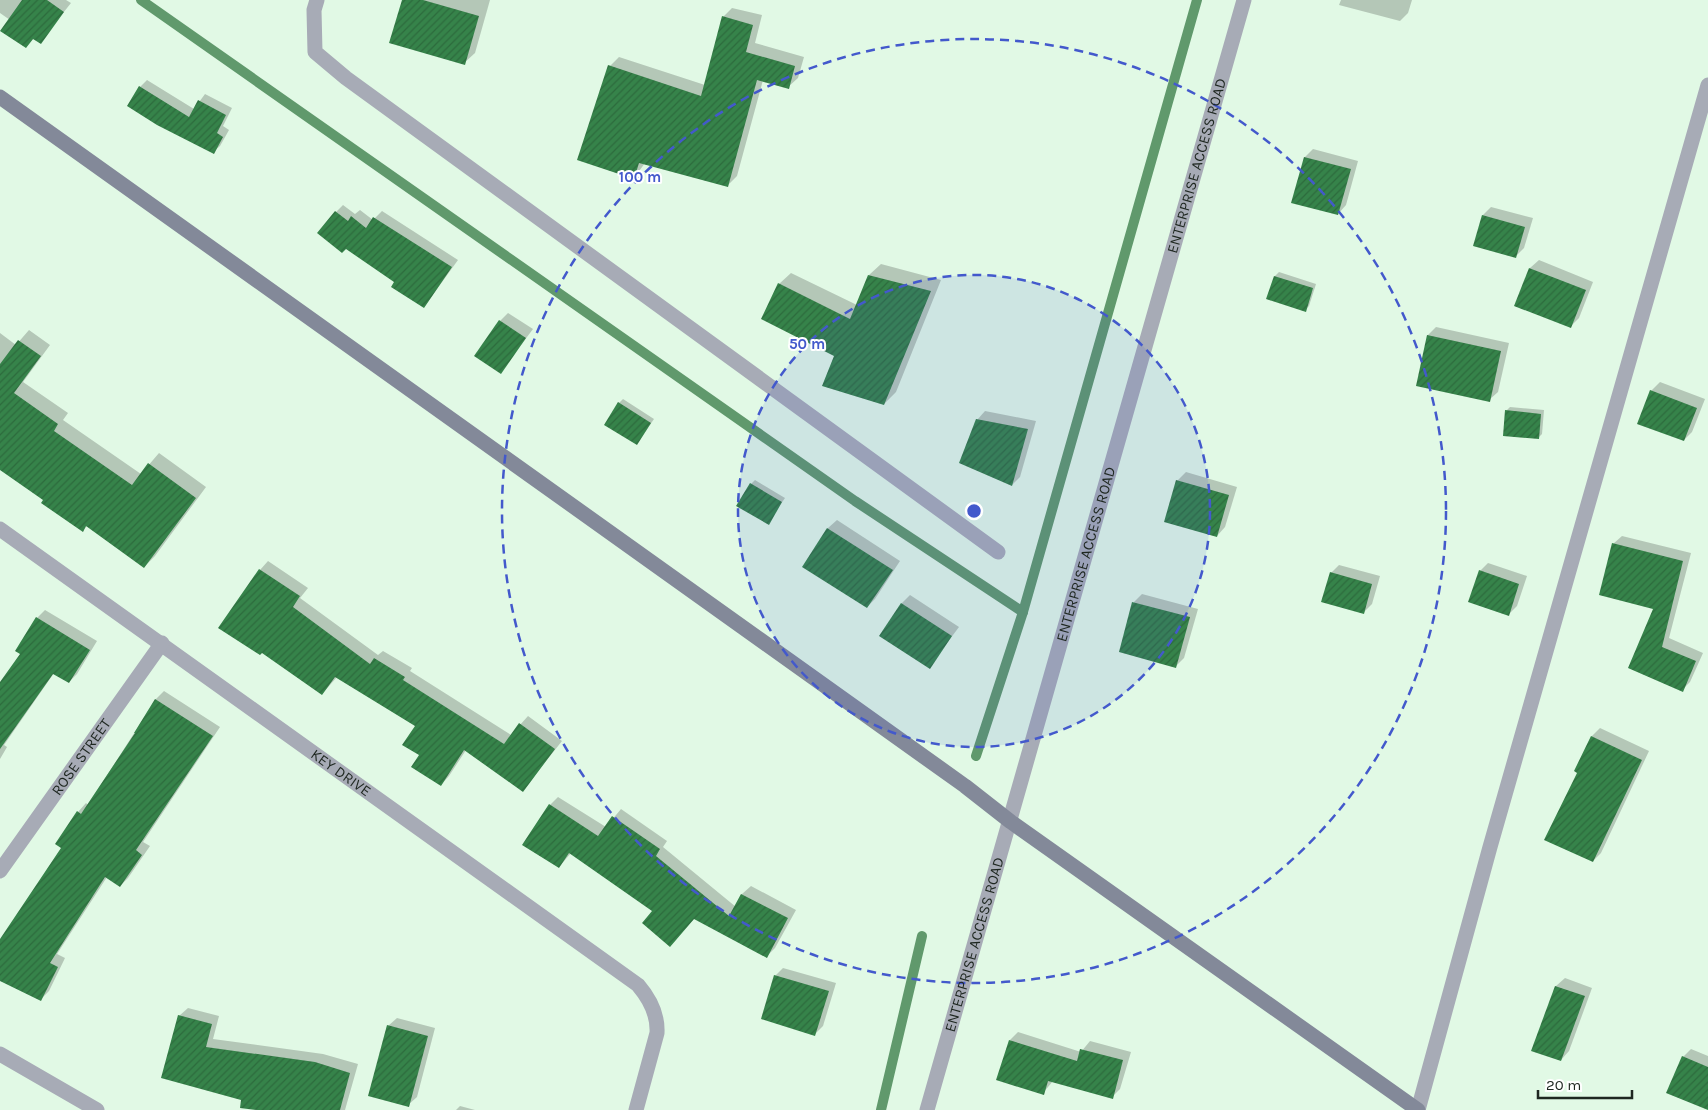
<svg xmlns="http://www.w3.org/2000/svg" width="1708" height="1110" font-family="Karla,sans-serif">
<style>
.shadow{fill:#0003}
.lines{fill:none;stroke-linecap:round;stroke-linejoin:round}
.stream{stroke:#60996c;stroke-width:10}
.building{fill:url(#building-hatch)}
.street{stroke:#a7abb6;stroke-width:15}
.secondary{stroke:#838999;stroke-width:15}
.ring{fill:none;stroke:#4359cc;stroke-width:2.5;stroke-dasharray:9 6}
.labels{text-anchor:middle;stroke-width:4;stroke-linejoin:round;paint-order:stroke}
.street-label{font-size:15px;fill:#1e2720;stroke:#fff}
.centre{fill:#4359cc;stroke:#fff;stroke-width:2.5}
.ring-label{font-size:15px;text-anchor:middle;font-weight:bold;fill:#4359cc;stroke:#fff;stroke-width:4;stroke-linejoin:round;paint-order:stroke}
</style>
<defs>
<pattern id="building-hatch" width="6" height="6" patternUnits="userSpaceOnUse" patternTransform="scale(1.25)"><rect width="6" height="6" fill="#36834a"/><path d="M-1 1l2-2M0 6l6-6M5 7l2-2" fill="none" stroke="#2d6b3d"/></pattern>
</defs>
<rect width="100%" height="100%" fill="#e1f9e5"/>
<g class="shadow">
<path d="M 0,0 L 66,0 L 71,3 L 40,42 L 34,38 L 26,47 L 10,20 L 0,13 Z"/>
<path d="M 403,0 L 490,0 L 475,53 L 464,63 Z"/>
<path d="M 1341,0 L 1412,0 L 1408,13 L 1400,21 L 1339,5 Z"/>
<path d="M 732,8 L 762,15 L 755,43 L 804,57 L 798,78 L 788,87 L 763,80 L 737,176 L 727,186 L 645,163 L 634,178 L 610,66 L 619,57 L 705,85 L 723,17 Z"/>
<path d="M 147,80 L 194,109 L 205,94 L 232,108 L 223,126 L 229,130 L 220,146 L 213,152 L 140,87 Z"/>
<path d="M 1313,149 L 1358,161 L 1346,205 L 1338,214 L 1305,157 Z"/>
<path d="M 343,205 L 355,214 L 360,210 L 373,220 L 382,211 L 458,260 L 424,307 L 396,282 L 346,248 L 336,212 Z"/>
<path d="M 1491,207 L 1533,218 L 1524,248 L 1516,256 L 1474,246 L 1483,215 Z"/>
<path d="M 1539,260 L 1593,282 L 1579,318 L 1571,326 L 1516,305 L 1530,268 Z"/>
<path d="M 881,264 L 941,280 L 896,392 L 884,404 L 836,356 L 779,284 L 791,273 L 857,305 L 869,275 Z"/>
<path d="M 1279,272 L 1316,284 L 1309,306 L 1305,310 L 1268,298 L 1275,276 Z"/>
<path d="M 508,313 L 533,329 L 501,372 L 500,321 Z"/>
<path d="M 1436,327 L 1509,343 L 1498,392 L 1489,400 L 1417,385 L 1428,335 Z"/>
<path d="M 29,330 L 50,345 L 23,382 L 68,413 L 63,420 L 141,474 L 159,453 L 206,487 L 155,556 L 144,567 L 87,526 L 83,530 L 45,499 L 0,468 L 0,333 L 16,345 Z"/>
<path d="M 1660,382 L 1705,399 L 1692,432 L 1684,440 L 1651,391 Z"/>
<path d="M 623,399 L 654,419 L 637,444 L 619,403 Z"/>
<path d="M 1510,407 L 1544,410 L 1542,434 L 1538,438 L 1506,411 Z"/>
<path d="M 985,411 L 1036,421 L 1020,477 L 1012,485 L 977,420 Z"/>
<path d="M 1186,472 L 1237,487 L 1225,527 L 1217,536 L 1177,481 Z"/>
<path d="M 755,480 L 785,498 L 768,523 L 751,484 Z"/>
<path d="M 837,520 L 900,561 L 875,599 L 867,607 L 804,566 L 828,528 Z"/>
<path d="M 1622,536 L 1691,553 L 1669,638 L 1703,653 L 1690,682 L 1682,690 L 1629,668 L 1655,608 L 1613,544 Z"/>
<path d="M 268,561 L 308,588 L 300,598 L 378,655 L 383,651 L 412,668 L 410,671 L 511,735 L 528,716 L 562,741 L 523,790 L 466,750 L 449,776 L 441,785 L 421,755 L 416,726 L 337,677 L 322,694 L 262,651 L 220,627 L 260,570 Z"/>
<path d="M 1488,563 L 1527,576 L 1517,606 L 1509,614 L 1480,571 Z"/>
<path d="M 1339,565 L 1380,576 L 1372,604 L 1364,612 L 1331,573 Z"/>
<path d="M 1142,594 L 1198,609 L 1184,658 L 1176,666 L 1120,651 L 1134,602 Z"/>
<path d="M 910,595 L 959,627 L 929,667 L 881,636 L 902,603 Z"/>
<path d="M 45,610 L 97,641 L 77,674 L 69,682 L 54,673 L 4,745 L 7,747 L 0,759 L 0,684 L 22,654 L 37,618 Z"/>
<path d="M 164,691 L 220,727 L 143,842 L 150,846 L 128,878 L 120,886 L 107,877 L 57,954 L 65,958 L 49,991 L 40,1000 L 0,980 L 0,942 L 62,847 L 78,812 L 86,803 L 88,805 L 156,699 Z"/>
<path d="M 1600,728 L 1649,751 L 1601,853 L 1593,861 L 1579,772 L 1576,771 L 1592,736 Z"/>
<path d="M 558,797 L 606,827 L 621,809 L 667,841 L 663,847 L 736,907 L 742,894 L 751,886 L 796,910 L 775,948 L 767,956 L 695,918 L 670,945 L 654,911 L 571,853 L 559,867 L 550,805 Z"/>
<path d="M 783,968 L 836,983 L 823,1026 L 815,1034 L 775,976 Z"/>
<path d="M 1565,978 L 1592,988 L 1569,1051 L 1561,1060 L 1533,1050 L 1556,986 Z"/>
<path d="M 188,1008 L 219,1016 L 213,1039 L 323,1054 L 358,1064 L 345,1110 L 266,1110 L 243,1099 L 179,1016 Z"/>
<path d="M 397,1018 L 435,1028 L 417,1097 L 408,1105 L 388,1026 Z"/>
<path d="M 1018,1032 L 1081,1052 L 1090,1041 L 1131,1052 L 1120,1089 L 1112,1097 L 1053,1081 L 1043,1093 L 1010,1040 Z"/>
<path d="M 1691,1049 L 1708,1056 L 1708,1105 L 1683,1057 Z"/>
<path d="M 460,1106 L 475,1110 L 456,1110 Z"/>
</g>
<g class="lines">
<g class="stream">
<path d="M 141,0 L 855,501 L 1023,612"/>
<path d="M 976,756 L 1023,612 L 1197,0"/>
<path d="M 881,1110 L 922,936"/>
</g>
</g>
<g class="building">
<path d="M 22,0 L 47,0 L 64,12 L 41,44 L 33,39 L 26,48 L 0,31 Z"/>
<path d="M 402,0 L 423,0 L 479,16 L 465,65 L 389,43 Z"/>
<path d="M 722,16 L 753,25 L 746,52 L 795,66 L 789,89 L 757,80 L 728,187 L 639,163 L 634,179 L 577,160 L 608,65 L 701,96 Z"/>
<path d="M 139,86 L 189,117 L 198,100 L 226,115 L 217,133 L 223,137 L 214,154 L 157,125 L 127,106 Z"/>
<path d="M 1304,157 L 1351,169 L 1338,215 L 1291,203 Z"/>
<path d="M 335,211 L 348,221 L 351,216 L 366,228 L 373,217 L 452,267 L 424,308 L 391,287 L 394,282 L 346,249 L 342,253 L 317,233 Z"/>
<path d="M 1482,215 L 1525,227 L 1516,258 L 1473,246 Z"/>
<path d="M 1529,268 L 1586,290 L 1571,328 L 1514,306 Z"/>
<path d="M 868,275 L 931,291 L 884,405 L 822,386 L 834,356 L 761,319 L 778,283 L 850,319 Z"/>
<path d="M 1274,276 L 1313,288 L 1306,312 L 1266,299 Z"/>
<path d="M 499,320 L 526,338 L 501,374 L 474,356 Z"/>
<path d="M 1427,335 L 1501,351 L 1490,402 L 1416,386 Z"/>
<path d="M 18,340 L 41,356 L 14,393 L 58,424 L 54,431 L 132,485 L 148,463 L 196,498 L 144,568 L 86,526 L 83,532 L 41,503 L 43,500 L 0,470 L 0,364 Z"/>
<path d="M 1650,390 L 1697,408 L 1684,441 L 1637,424 Z"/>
<path d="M 618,402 L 651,423 L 637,445 L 604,425 Z"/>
<path d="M 1505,410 L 1541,414 L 1539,439 L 1503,436 Z"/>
<path d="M 976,419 L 1028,429 L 1012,486 L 959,463 Z"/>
<path d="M 1176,480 L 1229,495 L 1217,537 L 1164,522 Z"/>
<path d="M 750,483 L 782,502 L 769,525 L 736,506 Z"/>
<path d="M 827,528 L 893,570 L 867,608 L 802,567 Z"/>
<path d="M 1612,543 L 1683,561 L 1662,647 L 1696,661 L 1683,692 L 1628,668 L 1653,609 L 1599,595 Z"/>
<path d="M 259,569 L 300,596 L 293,607 L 370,664 L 374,658 L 405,677 L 403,680 L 504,744 L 519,723 L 555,749 L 523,792 L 464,750 L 441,786 L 411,767 L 419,755 L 402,745 L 415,726 L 335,677 L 322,695 L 262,653 L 260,655 L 218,628 Z"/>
<path d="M 1479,570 L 1519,584 L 1509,616 L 1468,602 Z"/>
<path d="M 1330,572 L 1372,584 L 1364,614 L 1321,602 Z"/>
<path d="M 1132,602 L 1190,617 L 1176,668 L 1119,652 Z"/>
<path d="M 901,603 L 952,636 L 930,669 L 879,636 Z"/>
<path d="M 36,617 L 90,650 L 69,683 L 53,674 L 0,749 L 0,682 L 20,654 L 15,651 Z"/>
<path d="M 155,699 L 213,736 L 136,850 L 142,855 L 120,887 L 105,877 L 50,963 L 58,967 L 41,1001 L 0,981 L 0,939 L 61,848 L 55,844 L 77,811 L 81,814 L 135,733 L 134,733 Z"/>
<path d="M 1591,736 L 1642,760 L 1593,862 L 1544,840 L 1577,773 L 1574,771 Z"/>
<path d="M 549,804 L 598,836 L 612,816 L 660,849 L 656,856 L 729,916 L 741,894 L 788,918 L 767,958 L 694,919 L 670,947 L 642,923 L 652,911 L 569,853 L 559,868 L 522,845 Z"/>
<path d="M 774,975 L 829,991 L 815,1036 L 761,1019 Z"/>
<path d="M 1555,986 L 1585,996 L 1561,1061 L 1531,1051 Z"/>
<path d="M 178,1015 L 212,1024 L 206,1047 L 315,1062 L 350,1073 L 340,1110 L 257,1110 L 240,1108 L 241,1100 L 161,1078 Z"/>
<path d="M 387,1025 L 428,1036 L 409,1107 L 368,1096 Z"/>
<path d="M 1009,1040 L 1077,1061 L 1080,1049 L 1123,1060 L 1113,1099 L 1048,1081 L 1044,1095 L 996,1080 Z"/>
<path d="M 1682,1056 L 1708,1067 L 1708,1110 L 1666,1093 Z"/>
</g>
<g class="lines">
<g class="street">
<path d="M 317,0 L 314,10 L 315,52 L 346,78 L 998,552"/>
<path id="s1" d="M 0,529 L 638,985 C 650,999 658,1015 657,1033 L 636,1110"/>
<path id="s2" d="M 0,871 L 162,643"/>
<path d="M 0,1054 L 97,1110"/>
<path id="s3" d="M 927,1110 L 1244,0"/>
<path d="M 1418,1110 L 1490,847 L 1708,85"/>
</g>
<path class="secondary" d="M 0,97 L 965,786 L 1011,822 L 1418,1110"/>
</g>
<circle cx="974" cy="511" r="236" fill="#4359cc" fill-opacity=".12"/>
<g class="ring">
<circle cx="974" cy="511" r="236"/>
<circle cx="974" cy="511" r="472"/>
</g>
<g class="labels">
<g class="street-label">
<text dy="5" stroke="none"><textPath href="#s3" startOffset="982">ENTERPRISE ACCESS ROAD</textPath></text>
<text dy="5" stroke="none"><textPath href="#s3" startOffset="578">ENTERPRISE ACCESS ROAD</textPath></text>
<text dy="5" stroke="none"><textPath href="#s2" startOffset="140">ROSE STREET</textPath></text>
<text dy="5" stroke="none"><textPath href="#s1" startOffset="419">KEY DRIVE</textPath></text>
<text dy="5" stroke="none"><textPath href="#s3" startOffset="172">ENTERPRISE ACCESS ROAD</textPath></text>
</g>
</g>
<circle cx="974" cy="511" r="8" class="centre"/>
<g class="ring-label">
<text x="640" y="182">100 m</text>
<text x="807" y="349">50 m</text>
</g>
<path d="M1538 1090v8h94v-8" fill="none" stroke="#1e2720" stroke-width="2.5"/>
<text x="1546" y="1090" font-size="15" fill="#1e2720" stroke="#ffffff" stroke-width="4" paint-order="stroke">20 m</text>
</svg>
